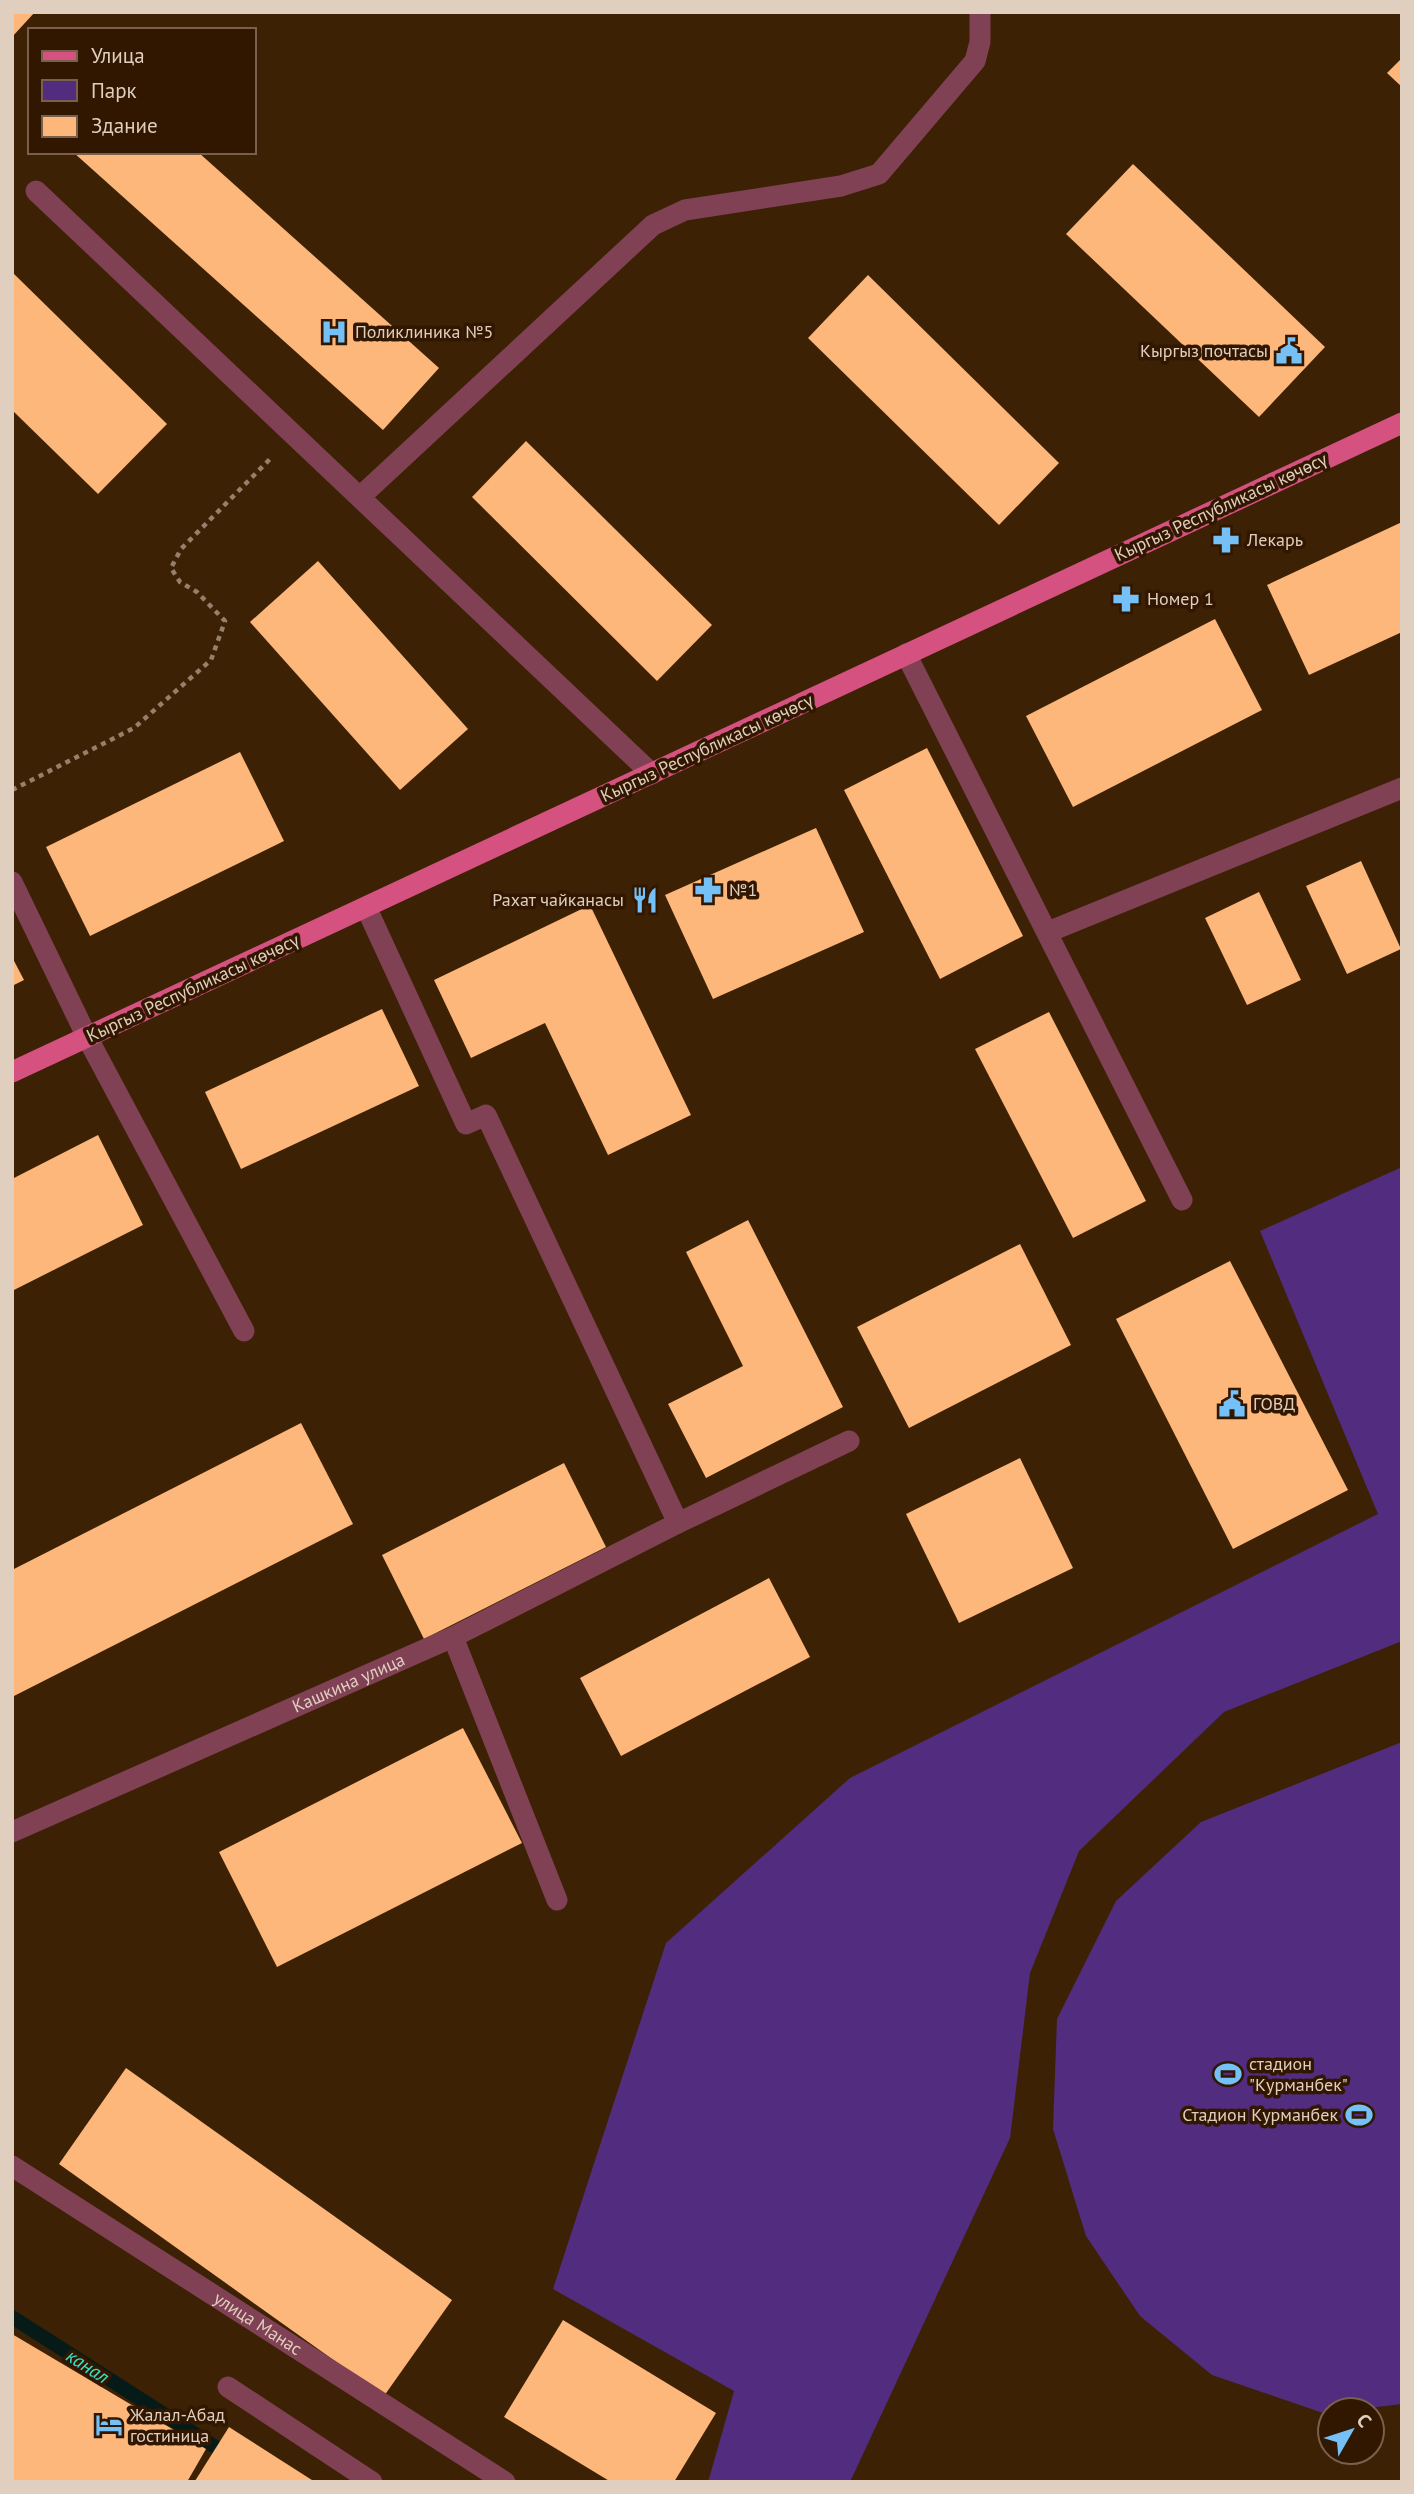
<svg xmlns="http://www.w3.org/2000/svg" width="1414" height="2494" font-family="'PT Sans',sans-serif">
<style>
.green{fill:#522d7f}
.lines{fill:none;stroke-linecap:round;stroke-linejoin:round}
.stream{stroke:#061b17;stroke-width:14}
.building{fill:#fdb77a}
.path{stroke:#96806b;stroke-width:4.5;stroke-dasharray:5 5;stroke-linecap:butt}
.minor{stroke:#804155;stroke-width:21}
.major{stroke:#d55180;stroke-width:21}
.labels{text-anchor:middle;stroke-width:7;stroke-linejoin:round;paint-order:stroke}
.poi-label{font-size:18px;fill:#e0cebf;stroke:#321700;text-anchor:start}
.street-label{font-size:18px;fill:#e0cebf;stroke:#321700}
.water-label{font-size:19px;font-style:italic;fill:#37e0c9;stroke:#321700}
</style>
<rect width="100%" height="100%" fill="#3c2105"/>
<g class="green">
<path d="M 1402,1167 L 1402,1641 L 1224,1712 L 1079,1851 L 1030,1973 L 1010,2138 L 850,2482 L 708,2482 L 734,2391 L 553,2289 L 666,1943 L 850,1778 L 1378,1514 L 1260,1231 Z"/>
<path d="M 1402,1742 L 1402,2404 L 1351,2410 L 1330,2410 L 1330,2413 L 1323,2413 L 1212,2375 L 1140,2316 L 1086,2236 L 1053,2129 L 1057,2019 L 1116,1901 L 1201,1822 Z"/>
</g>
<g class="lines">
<path class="stream" d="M 12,2317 L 231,2457"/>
</g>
<g class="building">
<path d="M 12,12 L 35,12 L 12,37 Z"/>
<path d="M 1402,58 L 1402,87 L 1387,73 Z"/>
<path d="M 73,152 L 198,152 L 439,368 L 383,430 Z"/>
<path d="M 1133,164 L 1325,347 L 1259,417 L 1066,234 Z"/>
<path d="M 12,272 L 167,424 L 98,494 L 12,410 Z"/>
<path d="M 868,275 L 1059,463 L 999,525 L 808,338 Z"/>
<path d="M 526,441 L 712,625 L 657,681 L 472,497 Z"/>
<path d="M 1402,522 L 1402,632 L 1309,675 L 1267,585 Z"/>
<path d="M 318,561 L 468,729 L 400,790 L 250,622 Z"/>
<path d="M 1215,619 L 1262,710 L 1073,807 L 1026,716 Z"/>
<path d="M 927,748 L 1023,936 L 940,979 L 844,790 Z"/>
<path d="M 240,752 L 284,841 L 90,936 L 46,847 Z"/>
<path d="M 816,828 L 864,932 L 713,999 L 665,895 Z"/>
<path d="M 1361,861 L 1401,949 L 1347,974 L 1306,886 Z"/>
<path d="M 1259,892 L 1301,980 L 1247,1005 L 1205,918 Z"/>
<path d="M 590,905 L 691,1115 L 608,1155 L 545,1023 L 471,1058 L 434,980 Z"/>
<path d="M 12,957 L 24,980 L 12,986 Z"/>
<path d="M 382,1009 L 419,1086 L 241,1169 L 205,1092 Z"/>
<path d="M 1049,1012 L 1146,1201 L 1073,1238 L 975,1049 Z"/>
<path d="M 98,1135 L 143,1225 L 12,1291 L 12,1179 Z"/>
<path d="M 748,1220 L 843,1407 L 706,1478 L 668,1404 L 743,1366 L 686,1252 Z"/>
<path d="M 1020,1244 L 1071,1345 L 909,1428 L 857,1327 Z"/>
<path d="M 1230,1261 L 1348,1490 L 1233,1549 L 1116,1319 Z"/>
<path d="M 301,1423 L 353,1524 L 12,1697 L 12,1570 Z"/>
<path d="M 1020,1458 L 1073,1568 L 959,1623 L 906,1514 Z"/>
<path d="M 564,1463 L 606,1547 L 424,1639 L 382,1555 Z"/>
<path d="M 769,1578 L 810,1657 L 621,1756 L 580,1678 Z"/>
<path d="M 463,1728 L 522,1843 L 277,1967 L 219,1852 Z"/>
<path d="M 126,2068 L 452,2300 L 384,2396 L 59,2164 Z"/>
<path d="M 563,2320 L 716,2413 L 674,2482 L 611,2482 L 504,2417 Z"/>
<path d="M 12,2334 L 206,2449 L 187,2482 L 12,2482 Z"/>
<path d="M 229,2427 L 315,2482 L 197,2482 L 195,2481 Z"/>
</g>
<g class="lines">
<path class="path" d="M 12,790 L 134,728 L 211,660 L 225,621 L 197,592 L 180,582 L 171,568 L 181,549 L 271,458"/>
<g class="minor">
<path d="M 36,191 L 652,774"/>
<path d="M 360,497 L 653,225 L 685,210 L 841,186 L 879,174 L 975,61 L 980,42 L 980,12"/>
<path d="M 906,654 L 1182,1200"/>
<path d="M 12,882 L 87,1037 L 244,1331"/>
<path d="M 366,907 L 466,1124 L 486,1115 L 678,1523"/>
<path d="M 1048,932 L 1402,788"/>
<path d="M 453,1637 L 557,1900"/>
<path id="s1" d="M 12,1832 L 453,1637 L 678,1523 L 849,1441"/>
<path id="s2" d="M 12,2166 L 505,2482"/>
<path d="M 228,2387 L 372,2482"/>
</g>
<path class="major" d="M 12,1072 L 1402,423"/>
</g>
<defs>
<g id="hospital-bare" transform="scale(2.1)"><path d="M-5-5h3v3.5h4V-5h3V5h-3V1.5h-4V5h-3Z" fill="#75c0f6" stroke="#321700" stroke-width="2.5" paint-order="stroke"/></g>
<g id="civic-bare" transform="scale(2.1)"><path d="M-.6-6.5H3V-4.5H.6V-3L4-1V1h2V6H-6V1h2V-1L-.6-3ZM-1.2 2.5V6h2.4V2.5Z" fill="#75c0f6" stroke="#321700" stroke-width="2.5" paint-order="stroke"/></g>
<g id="pharmacy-bare" transform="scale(2.1)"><path d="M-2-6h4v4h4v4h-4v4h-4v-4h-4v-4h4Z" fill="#75c0f6" stroke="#321700" stroke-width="2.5" paint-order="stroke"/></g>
<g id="restaurant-bare" transform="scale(2.1)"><path d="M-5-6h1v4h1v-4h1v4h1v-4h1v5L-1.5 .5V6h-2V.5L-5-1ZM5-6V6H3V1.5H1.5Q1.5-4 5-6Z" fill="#75c0f6" stroke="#321700" stroke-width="2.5" paint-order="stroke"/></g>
<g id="stadium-bare" transform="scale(2.1)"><path d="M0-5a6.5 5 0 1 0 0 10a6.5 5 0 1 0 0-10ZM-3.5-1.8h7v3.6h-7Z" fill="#75c0f6" stroke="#321700" stroke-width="2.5" paint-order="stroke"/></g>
<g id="hotel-bare" transform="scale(2.1)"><path d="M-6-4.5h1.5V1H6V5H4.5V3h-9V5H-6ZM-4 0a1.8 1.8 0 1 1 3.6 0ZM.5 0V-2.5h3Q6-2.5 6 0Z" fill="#75c0f6" stroke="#321700" stroke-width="2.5" paint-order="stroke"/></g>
</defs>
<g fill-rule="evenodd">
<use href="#hospital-bare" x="334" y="332"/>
<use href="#civic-bare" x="1289" y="351"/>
<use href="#pharmacy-bare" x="1226" y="540"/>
<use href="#pharmacy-bare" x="1126" y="599"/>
<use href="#pharmacy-bare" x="708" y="890"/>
<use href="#restaurant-bare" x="645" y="900"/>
<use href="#civic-bare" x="1232" y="1404"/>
<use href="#stadium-bare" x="1228" y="2074"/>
<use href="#stadium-bare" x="1359" y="2115"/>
<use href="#hotel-bare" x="109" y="2425"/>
</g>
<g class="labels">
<g class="poi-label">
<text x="355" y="338">Поликлиника №5</text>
<text x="1268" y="357" text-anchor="end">Кыргыз почтасы</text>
<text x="1247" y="546">Лекарь</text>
<text x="1147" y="605">Номер 1</text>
<text x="729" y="896">№1</text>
<text x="624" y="906" text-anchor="end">Рахат чайканасы</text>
<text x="1253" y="1410">ГОВД</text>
<text x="1249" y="2070">стадион<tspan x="1249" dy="21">"Курманбек"</tspan></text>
<text x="1338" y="2121" text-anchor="end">Стадион Курманбек</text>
<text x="130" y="2421">Жалал-Абад<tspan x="130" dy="21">гостиница</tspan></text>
</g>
<g class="street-label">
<text transform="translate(1221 507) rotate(-25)" y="6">Кыргыз Республикасы көчөсү</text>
<text transform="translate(707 748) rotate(-25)" y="6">Кыргыз Республикасы көчөсү</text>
<text transform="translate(193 988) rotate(-25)" y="6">Кыргыз Республикасы көчөсү</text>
<text dy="6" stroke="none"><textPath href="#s1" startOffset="368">Кашкина улица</textPath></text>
<text dy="6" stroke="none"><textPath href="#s2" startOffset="292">улица Манас</textPath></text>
</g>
<g class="water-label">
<text transform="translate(88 2366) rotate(33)" y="7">канал</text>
</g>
</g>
<rect width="1414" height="2494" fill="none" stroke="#e0cebf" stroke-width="28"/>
<rect x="28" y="28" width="228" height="126" fill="#321700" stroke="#78604c" stroke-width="2"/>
<rect x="42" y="51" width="35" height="10" fill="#d55180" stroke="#78604c" stroke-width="2"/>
<text x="91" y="63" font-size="21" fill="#e0cebf">Улица</text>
<rect x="42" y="80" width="35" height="21" fill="#522d7f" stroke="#78604c" stroke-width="2"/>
<text x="91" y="98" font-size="21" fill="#e0cebf">Парк</text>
<rect x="42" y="116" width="35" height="21" fill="#fdb77a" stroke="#78604c" stroke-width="2"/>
<text x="91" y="133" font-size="21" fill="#e0cebf">Здание</text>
<g transform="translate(1351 2431) rotate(51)"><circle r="33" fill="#321700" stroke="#78604c" stroke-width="2"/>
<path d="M0-5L12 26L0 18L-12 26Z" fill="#75c0f6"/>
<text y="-10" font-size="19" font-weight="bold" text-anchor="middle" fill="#e0cebf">С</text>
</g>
</svg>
